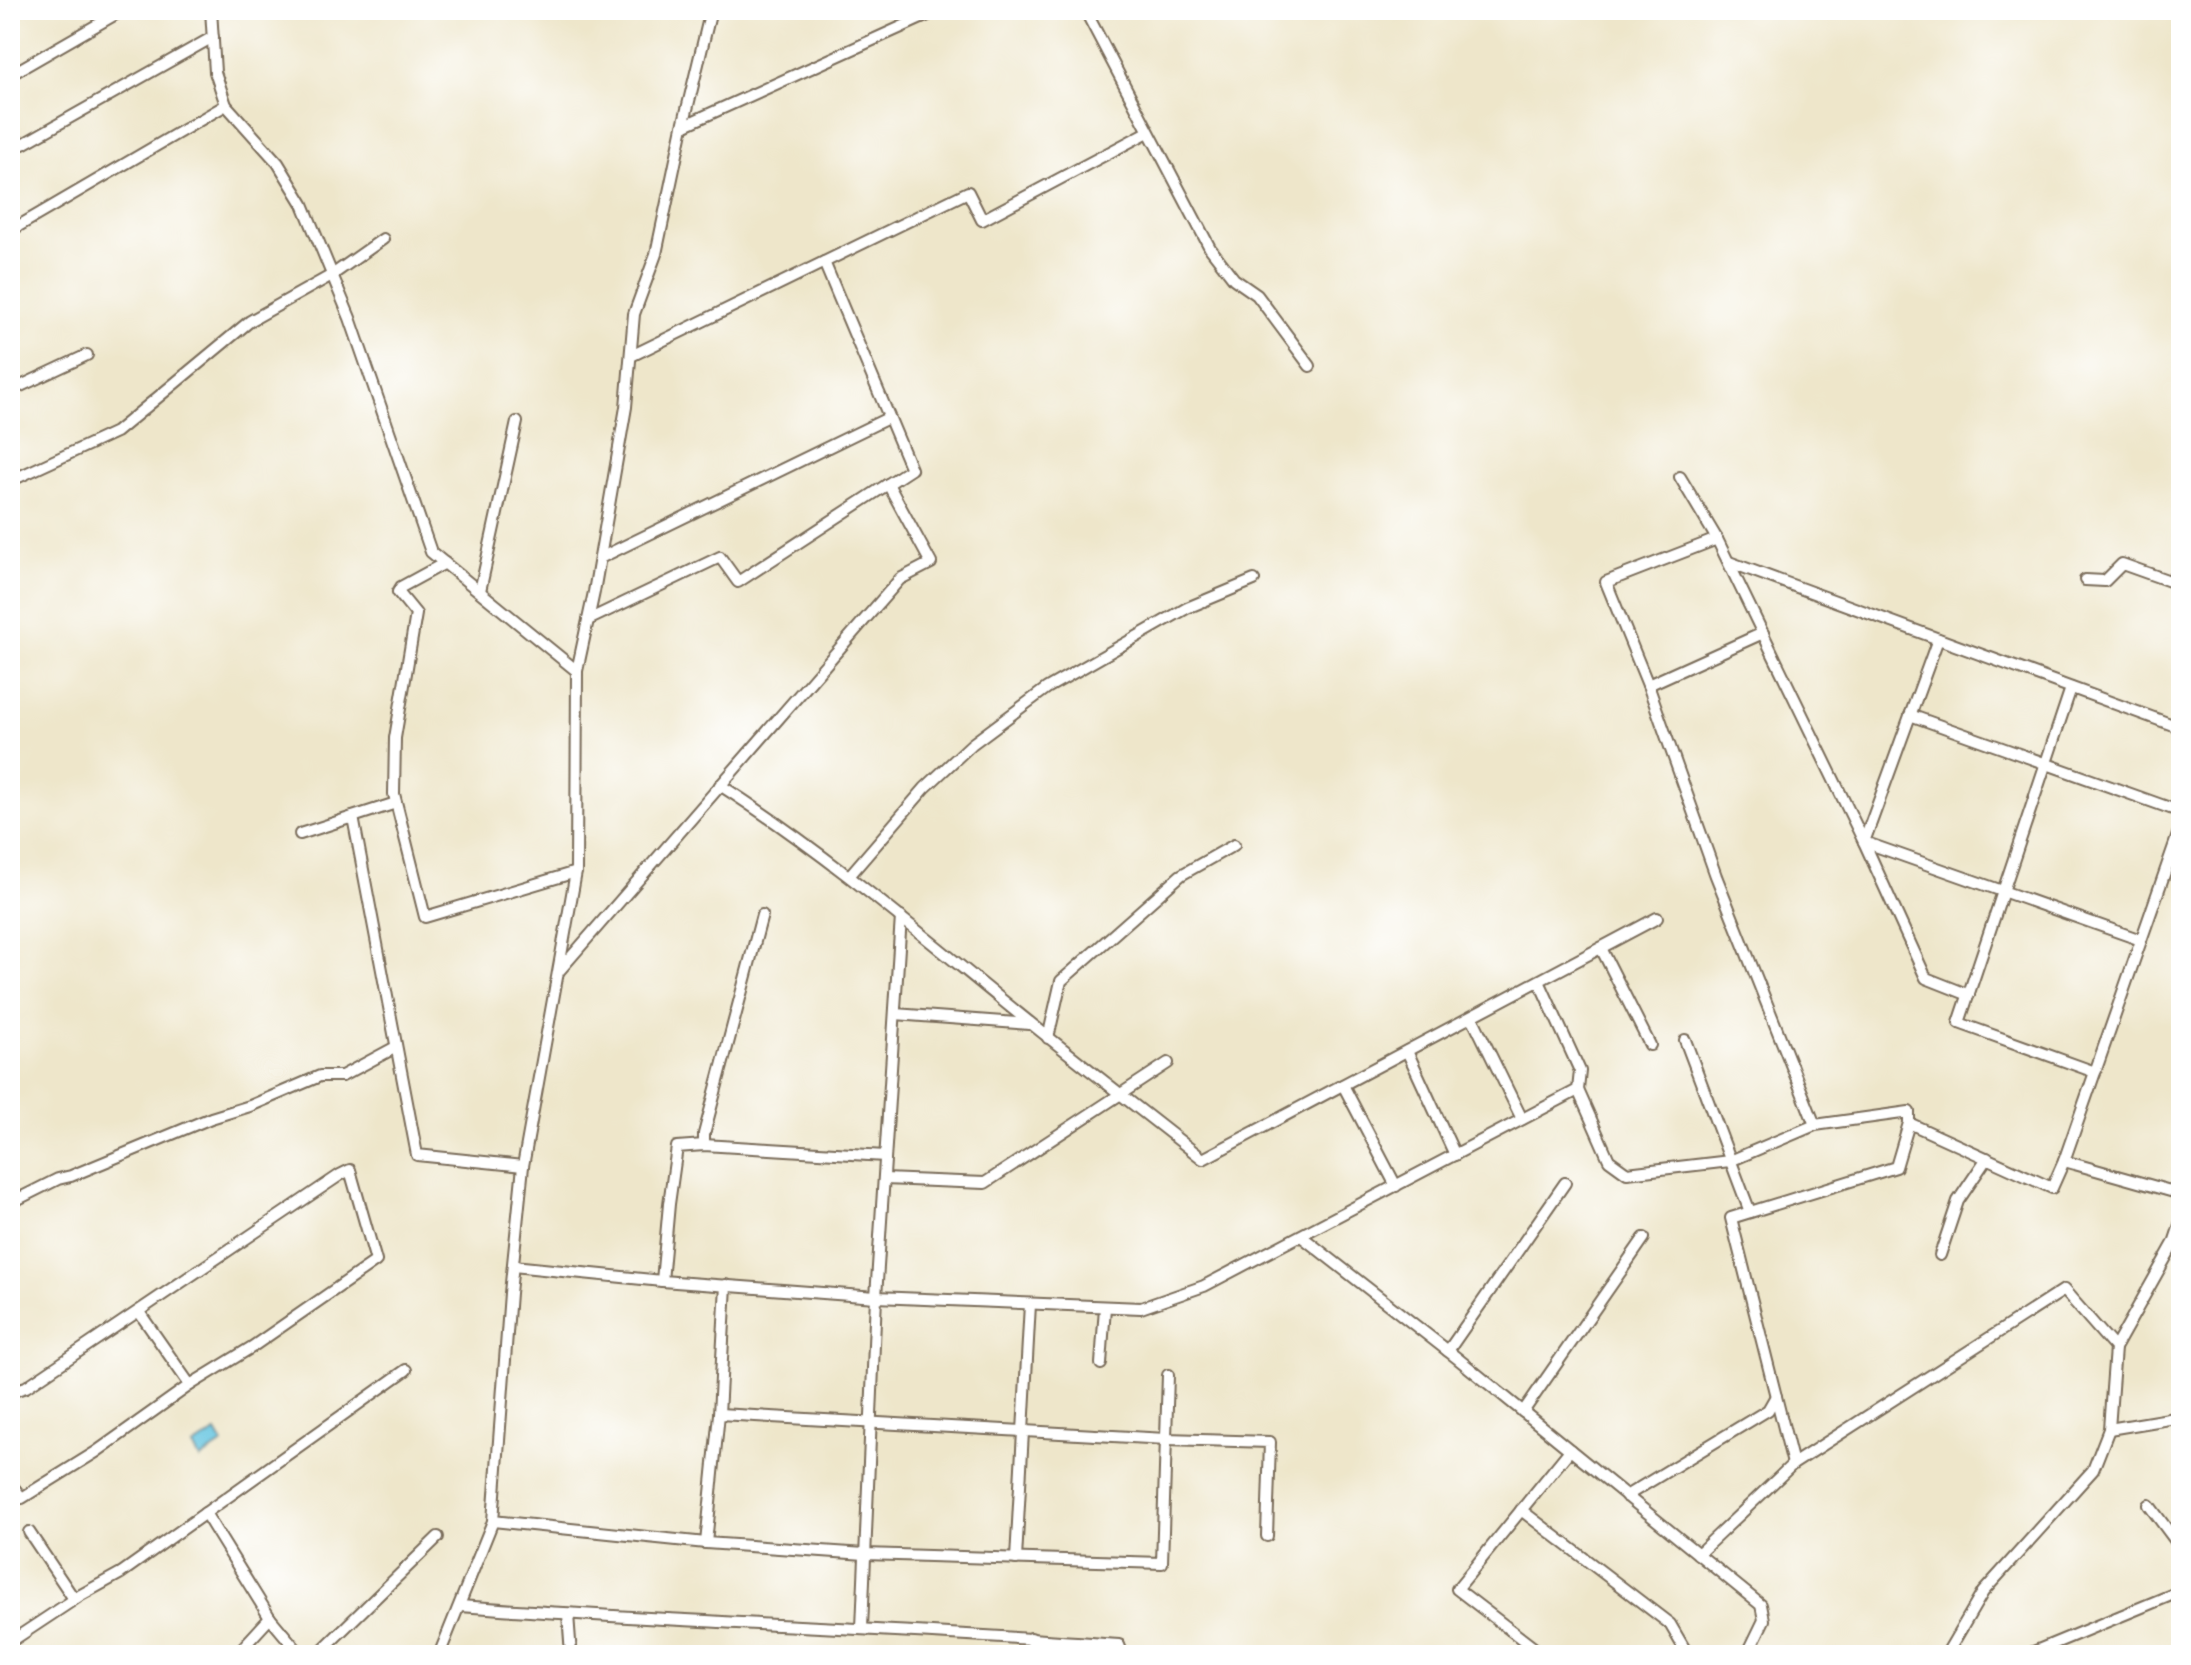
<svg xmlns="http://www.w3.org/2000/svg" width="2191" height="1665" font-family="Itim,sans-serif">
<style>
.water{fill:#61c3df;stroke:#4e767e;stroke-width:2}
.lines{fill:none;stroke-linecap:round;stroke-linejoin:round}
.minor-casing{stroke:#7a6c5a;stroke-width:14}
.minor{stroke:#fff;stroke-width:10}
</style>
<rect width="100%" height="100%" fill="#fff"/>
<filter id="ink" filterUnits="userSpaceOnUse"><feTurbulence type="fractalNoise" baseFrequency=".0125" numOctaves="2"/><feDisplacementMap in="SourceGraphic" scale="16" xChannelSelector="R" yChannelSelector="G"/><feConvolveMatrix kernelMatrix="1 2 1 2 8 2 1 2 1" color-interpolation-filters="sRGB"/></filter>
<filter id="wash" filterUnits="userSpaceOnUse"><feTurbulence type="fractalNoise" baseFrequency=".006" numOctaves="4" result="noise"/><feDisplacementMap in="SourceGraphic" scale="32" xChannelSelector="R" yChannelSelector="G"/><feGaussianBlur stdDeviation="1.8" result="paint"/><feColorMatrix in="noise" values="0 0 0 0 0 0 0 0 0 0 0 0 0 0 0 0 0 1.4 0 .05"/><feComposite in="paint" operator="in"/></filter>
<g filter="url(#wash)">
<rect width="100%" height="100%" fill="#eee6ca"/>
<path class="water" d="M 216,1432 L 223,1444 L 200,1459 L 193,1446 Z"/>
</g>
<g filter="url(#ink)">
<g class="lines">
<g class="minor-casing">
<g id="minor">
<path d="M 211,10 L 215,72 L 226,105 L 278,163 L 303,204 L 350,318 L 431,552 L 577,671"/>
<path d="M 1085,10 L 1210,248 L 1234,279 L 1257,295 L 1310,366"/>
<path d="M 10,75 L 123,10"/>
<path d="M 683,126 L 939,10"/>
<path d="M 23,144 L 213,37"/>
<path d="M 10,231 L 226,105"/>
<path d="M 631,356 L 968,192 L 982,220 L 1148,132"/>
<path d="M 10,391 L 87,355"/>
<path d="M 1680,477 L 1717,539 L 1864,842 L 1926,978 L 1969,995"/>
<path d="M 10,481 L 116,432 L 250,321 L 332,275 L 383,239"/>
<path d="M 600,558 L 888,418"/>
<path d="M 1729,562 L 2181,728"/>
<path d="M 445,563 L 401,587 L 398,592 L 416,614 L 395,738 L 394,794 L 425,917 L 576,872"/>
<path d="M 2085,580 L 2105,581 L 2122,564 L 2181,585"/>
<path d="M 480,591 L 517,422"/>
<path d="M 588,620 L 720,557 L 738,582 L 911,469 L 824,262"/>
<path d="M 1763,633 L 1648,685 L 1716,876 L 1815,1125"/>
<path d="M 1938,639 L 1864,842 L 2141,940"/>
<path d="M 1648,685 L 1606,582 L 1717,539"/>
<path d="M 2071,688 L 1959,1023 L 2095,1072"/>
<path d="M 1910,715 L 2181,812"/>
<path d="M 720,785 C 820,849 910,925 1002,1000 C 1068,1054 1136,1106 1203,1159 L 1657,918"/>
<path d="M 353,817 L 417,1155 L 523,1166"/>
<path d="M 300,834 L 396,803"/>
<path d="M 850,875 L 925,788 L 972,744 L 1047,688 L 1187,608 L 1254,580"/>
<path d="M 1601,948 L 1650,1045"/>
<path d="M 559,971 L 900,579 L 931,563 L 888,484"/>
<path d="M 895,1014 L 1029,1024"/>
<path d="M 1472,1017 L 1522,1119"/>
<path d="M 1048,1038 L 1061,981 L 1181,875 L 1234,845"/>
<path d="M 1685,1040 L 1750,1212"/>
<path d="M 1407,1051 L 1455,1155"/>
<path d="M 1343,1085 L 1396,1186"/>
<path d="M 1578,1090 L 1609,1160 L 1627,1173 L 1730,1161 L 1815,1125 L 1909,1112 L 1909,1123 L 2052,1188 L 2064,1161 L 2181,826"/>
<path d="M 704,1145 L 704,1134 L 762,915"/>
<path d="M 2064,1161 L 2181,1194"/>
<path d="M 884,1179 L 985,1183 L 1168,1063"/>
<path d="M 10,1203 L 58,1179 L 71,1176 L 211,1118 L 250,1106 L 320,1076 L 342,1076 L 396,1047"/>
<path d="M 1301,1236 L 1457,1358 L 1761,1605 L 1764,1620 L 1747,1655"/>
<path d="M 1940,1255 L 1958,1201 L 1987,1158"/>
<path d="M 513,1266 L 662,1281 L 876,1297 L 1141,1308 L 1204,1286 L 1578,1090 L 1580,1071 L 1539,981"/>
<path d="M 662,1281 L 669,1204 L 677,1147 L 704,1145 L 885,1156"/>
<path d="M 1448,1351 L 1565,1183"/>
<path d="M 1101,1364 L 1105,1307"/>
<path d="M 10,1392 L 26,1387 L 340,1175 L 350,1170 L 376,1261 L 252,1347 L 190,1385 L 139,1312"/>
<path d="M 1523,1412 L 1644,1238"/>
<path d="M 719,1414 L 1166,1439 L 1270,1442 L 1267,1536"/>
<path d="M 2109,1429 L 2181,1417"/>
<path d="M 1793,1464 L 1731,1218 L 1896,1167 L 1909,1123"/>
<path d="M 10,1483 L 22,1498 L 96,1452 L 190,1385"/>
<path d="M 1626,1496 L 1768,1410 L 1776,1396"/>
<path d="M 2149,1505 L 2181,1548"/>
<path d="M 1521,1510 L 1670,1624 L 1688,1655"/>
<path d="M 205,1513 L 270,1618"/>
<path d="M 493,1521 L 706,1543 L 865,1554 L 1162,1563 L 1168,1375"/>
<path d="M 29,1532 L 74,1599"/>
<path d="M 706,1543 L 719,1414 L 726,1285"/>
<path d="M 1698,1554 L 1793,1464 L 2064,1290 L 2115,1348"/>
<path d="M 1016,1559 L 1030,1304"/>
<path d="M 460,1606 C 679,1623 899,1628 1119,1645 L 1123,1655"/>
<path d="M 568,1614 L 571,1655"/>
<path d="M 862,1628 L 876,1297 L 901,917"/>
<path d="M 1031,1638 L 1036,1655"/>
<path d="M 10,1642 L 81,1595 L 121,1573 L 406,1370"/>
<path d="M 236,1655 L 270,1618 L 301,1655"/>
<path d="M 317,1655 L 438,1537"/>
<path d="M 439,1655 L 493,1521 L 510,1293 L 523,1166 L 576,872 L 577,671 L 594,592 L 626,407 L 634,314 L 656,254 L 683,126 L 711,10"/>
<path d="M 1543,1655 L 1457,1589 L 1570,1450"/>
<path d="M 1946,1655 L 1983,1592 L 2093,1470 L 2109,1429 L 2115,1348 L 2174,1243 L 2181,1222"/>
<path d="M 2026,1655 L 2181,1591"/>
</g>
</g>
<use href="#minor" class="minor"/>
</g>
</g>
<rect width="2191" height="1665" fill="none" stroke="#fff" stroke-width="40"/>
</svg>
